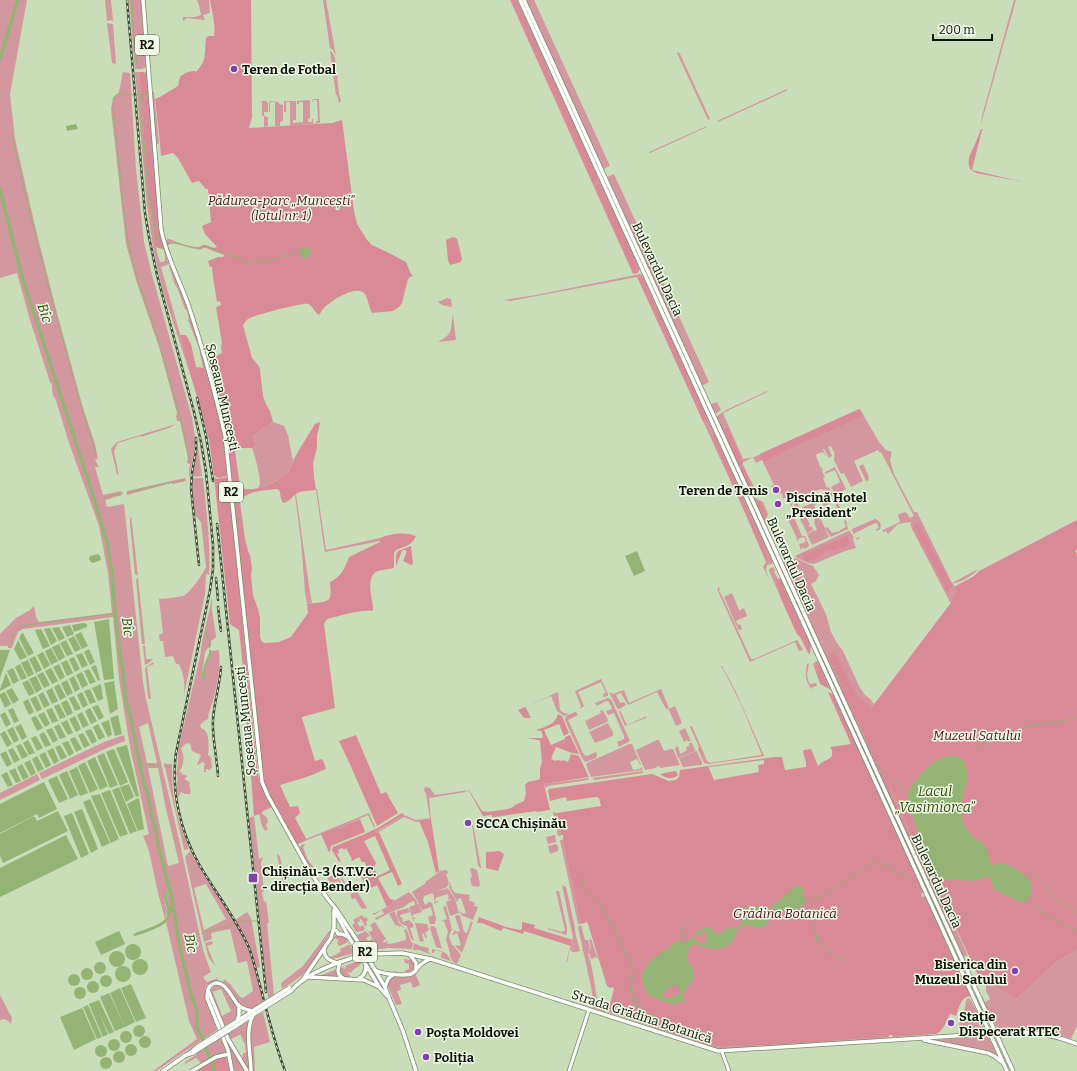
<svg xmlns="http://www.w3.org/2000/svg" width="1077" height="1071" font-family="Bitter,serif">
<style>
.green{fill:#d3979f;fill-rule:evenodd}
.forest{fill:#d88b96;fill-rule:evenodd}
.water{fill:#93b474;fill-rule:evenodd}
.lines{fill:none;stroke-linecap:round;stroke-linejoin:round}
.stream{stroke:#93b474;stroke-width:1}
.canal{stroke:#93b474;stroke-width:2}
.river{stroke:#93b474;stroke-width:3.5}
.secondary-casing{stroke:#788a68;stroke-width:4.5}
.primary-casing{stroke:#788a68;stroke-width:5}
.secondary{stroke:#fff;stroke-width:3}
.primary{stroke:#fff;stroke-width:3.5}
.rail-casing{stroke:#424d39;stroke-width:2.5}
.rail{stroke:#f0fbe8;stroke-width:1;stroke-dasharray:3;stroke-linecap:butt}
.primary-bridge-casing{stroke:#788a68;stroke-width:5;stroke-linecap:butt}
.primary-bridge{stroke:#fff;stroke-width:3.5}
.poi-dot{fill:#853daf;stroke:#f0fbe8;stroke-width:1.5}
.labels{text-anchor:middle;stroke-width:3;stroke-linejoin:round;paint-order:stroke}
.shield{fill:#f0fbe8;stroke:#50594a;stroke-width:1}
.shield-label{font-size:12px;font-weight:bold;fill:#0c1306}
.poi-label{font-size:13px;font-weight:bold;fill:#0c1306;stroke:#f0fbe8;text-anchor:start}
.park-label{font-size:13px;font-style:italic;fill:#500b1e;stroke:#f0fbe8}
.street-label{font-size:13px;fill:#0c1306;stroke:#f0fbe8}
.water-label{font-size:14px;font-style:italic;fill:#2e4b03;stroke:#f0fbe8}
</style>
<rect width="100%" height="100%" fill="#caddb9"/>
<g class="green">
<path d="M 0,0 L 27,0 L 10,94 L 15,139 L 35,226 L 57,313 L 83,408 L 95,444 L 98,459 L 95,460 L 99,467 L 95,467 L 103,495 L 121,491 L 122,495 L 105,500 L 107,507 L 124,504 L 143,682 L 146,699 L 179,839 L 203,950 L 211,972 L 203,977 L 207,982 L 216,979 L 217,977 L 218,979 C 216,982 210,983 207,985 L 205,990 L 205,994 L 217,1030 L 156,1071 L 153,1071 L 197,1039 L 189,1021 L 166,922 L 171,907 L 169,906 L 167,896 L 169,892 L 168,890 L 165,895 L 163,893 L 167,912 L 165,919 L 158,893 L 149,851 L 143,836 L 149,834 L 130,747 L 119,679 L 113,617 L 23,629 L 18,632 L 12,648 L 8,648 L 8,646 L 0,646 L 0,634 L 16,618 L 30,610 L 34,606 L 36,617 L 39,622 L 112,613 L 108,573 L 99,526 L 68,440 L 56,400 C 52,395 52,391 52,384 L 50,382 L 30,320 L 17,273 L 0,278 ZM 148,723 L 157,763 L 147,763 L 139,727 ZM 148,768 L 158,768 L 166,809 L 179,863 L 168,866 Z"/>
<path d="M 105,0 L 111,0 L 113,21 L 112,21 L 111,20 L 107,21 Z"/>
<path d="M 129,0 L 141,0 L 146,67 L 142,69 L 135,69 Z"/>
<path d="M 197,0 L 209,0 L 210,13 L 203,15 L 205,20 L 187,18 L 183,21 L 183,17 L 195,17 L 201,15 L 199,5 Z"/>
<path d="M 323,0 L 326,0 L 336,56 L 333,50 L 330,48 Z"/>
<path d="M 510,0 L 518,0 L 640,268 L 638,273 L 633,274 Z"/>
<path d="M 526,0 L 534,0 L 610,166 L 603,169 Z"/>
<path d="M 1014,0 L 1016,0 L 981,124 L 982,116 Z"/>
<path d="M 107,23 L 113,24 L 116,64 L 112,63 Z"/>
<path d="M 330,51 L 332,52 L 335,58 L 339,94 L 341,101 L 339,103 L 337,95 L 336,95 Z"/>
<path d="M 679,52 L 710,119 L 708,120 L 677,53 Z"/>
<path d="M 123,72 L 130,73 L 136,169 L 144,242 L 151,271 L 192,418 L 195,437 L 195,442 L 194,452 L 189,478 L 189,470 L 190,464 L 187,463 L 188,458 L 180,421 L 177,421 L 176,416 L 177,413 L 160,350 L 136,280 L 126,244 L 111,109 L 113,98 L 119,92 Z"/>
<path d="M 135,72 L 139,72 L 148,190 L 157,252 L 160,262 L 164,262 C 166,258 165,255 164,250 L 165,250 L 167,259 L 167,260 L 169,264 L 161,267 L 200,405 L 162,288 L 153,247 L 147,205 Z"/>
<path d="M 787,89 L 788,90 L 718,122 L 717,121 Z"/>
<path d="M 151,92 L 154,92 L 159,144 L 156,143 Z"/>
<path d="M 313,99 L 319,99 L 320,123 L 290,126 L 290,102 L 286,102 L 286,112 L 284,112 L 284,101 L 296,101 L 296,120 L 293,120 L 293,123 L 303,122 L 303,102 L 299,102 L 299,104 L 297,104 L 297,101 L 309,100 L 310,102 L 310,118 L 308,119 L 308,122 L 312,122 L 312,119 L 313,119 L 313,123 L 316,123 L 316,121 L 318,121 L 317,100 L 313,100 L 313,102 L 312,102 Z"/>
<path d="M 261,101 L 266,101 L 268,103 L 268,112 L 264,112 L 264,116 L 268,117 L 268,121 L 266,121 L 268,122 L 268,126 L 264,127 L 264,116 L 262,116 L 262,102 L 261,102 Z"/>
<path d="M 270,101 L 279,102 L 279,104 L 283,105 L 283,121 L 280,122 L 280,126 L 275,126 L 275,102 L 270,102 L 270,112 L 269,112 L 269,102 Z"/>
<path d="M 707,126 L 707,127 L 650,153 L 649,152 Z"/>
<path d="M 614,174 L 709,382 L 703,385 L 701,384 L 607,177 Z"/>
<path d="M 167,239 L 170,239 C 180,244 188,246 199,248 L 202,245 L 206,245 L 206,248 L 204,248 L 200,250 L 191,248 L 173,243 L 168,245 L 167,247 L 166,242 Z"/>
<path d="M 171,265 L 189,311 L 206,368 L 203,368 L 199,348 L 188,320 L 189,319 L 187,310 L 185,309 L 177,287 L 175,285 L 169,266 Z"/>
<path d="M 640,274 L 644,276 L 744,495 L 745,501 L 746,501 L 773,561 L 772,564 L 767,565 L 766,570 L 769,579 L 763,567 L 766,562 L 741,504 L 637,277 L 510,301 L 503,300 L 536,295 Z"/>
<path d="M 648,275 L 728,451 L 727,451 L 647,276 Z"/>
<path d="M 447,298 L 451,299 L 452,307 L 442,305 L 438,302 Z"/>
<path d="M 453,314 L 456,340 L 438,342 C 454,334 450,329 453,314 Z"/>
<path d="M 767,391 L 767,392 L 723,413 L 743,459 L 754,457 L 860,409 L 879,442 L 886,450 L 892,452 L 890,460 L 894,474 L 914,512 L 917,512 L 952,583 L 978,569 C 974,575 960,583 953,583 L 956,591 L 951,602 L 949,602 L 949,600 L 912,529 L 910,522 L 898,524 L 888,534 L 886,531 L 883,532 L 883,530 L 900,522 L 898,515 L 899,514 L 906,512 L 910,518 L 914,516 L 881,452 L 880,453 L 878,450 L 854,461 L 863,481 L 851,487 L 844,473 L 841,474 L 834,460 L 834,455 L 835,455 L 831,446 L 828,447 L 832,456 L 829,458 L 824,449 L 823,449 L 826,457 L 823,452 L 817,454 L 816,456 L 821,469 L 821,466 L 823,471 L 822,471 L 825,477 L 823,478 L 827,488 L 829,487 L 833,496 L 829,497 L 826,492 L 822,489 C 813,491 799,497 792,504 L 794,513 L 787,497 L 783,499 L 782,493 L 775,495 L 771,486 L 774,485 L 762,460 L 756,463 L 753,457 L 742,463 L 754,487 L 752,490 L 749,489 L 717,419 L 717,416 L 726,410 Z"/>
<path d="M 717,402 L 721,410 L 717,413 L 714,412 L 711,404 Z"/>
<path d="M 273,422 L 284,426 L 288,435 L 292,457 L 293,459 C 292,464 291,468 288,472 C 282,480 266,485 257,489 C 259,487 259,487 260,483 C 260,476 255,455 252,448 L 256,447 L 253,436 Z"/>
<path d="M 176,424 L 169,428 L 141,437 L 140,436 L 118,443 L 114,451 L 119,476 L 117,474 L 111,449 L 117,442 Z"/>
<path d="M 197,439 L 202,476 L 192,477 L 195,457 Z"/>
<path d="M 728,454 L 729,454 L 776,556 L 775,556 Z"/>
<path d="M 863,464 L 869,477 L 868,478 L 869,480 L 866,481 L 859,466 Z"/>
<path d="M 835,467 L 846,489 L 836,495 L 831,487 L 840,482 L 835,470 L 825,474 L 825,472 Z"/>
<path d="M 185,478 L 186,481 L 173,484 L 171,483 L 127,495 L 127,491 Z"/>
<path d="M 191,478 L 203,478 C 206,510 211,543 209,575 L 206,574 L 205,594 L 184,695 C 185,684 184,675 179,664 L 176,664 L 173,656 L 165,657 L 163,641 L 160,641 L 159,635 L 163,633 L 159,599 C 167,598 178,598 185,595 C 190,592 204,573 206,567 L 201,522 L 195,515 L 191,489 Z"/>
<path d="M 317,489 L 326,550 L 380,538 L 380,541 L 325,552 L 324,547 L 316,490 Z"/>
<path d="M 296,494 L 309,586 L 312,603 L 307,604 L 305,592 L 301,541 L 295,495 Z"/>
<path d="M 813,494 L 815,495 L 798,503 L 800,511 L 803,507 L 819,500 L 820,502 L 813,506 L 815,507 L 816,510 L 810,513 L 808,508 L 798,513 L 797,512 L 794,507 L 795,502 Z"/>
<path d="M 753,497 L 763,502 L 768,514 L 765,522 Z"/>
<path d="M 824,498 L 826,503 L 836,498 L 840,508 L 837,508 L 835,502 L 824,506 L 820,500 Z"/>
<path d="M 808,509 L 809,513 L 805,516 L 810,524 L 809,525 L 809,527 L 812,526 L 813,530 L 807,533 L 798,515 L 800,513 Z"/>
<path d="M 817,511 L 829,537 L 812,545 L 807,534 L 815,530 L 815,531 L 819,529 L 817,530 L 814,522 L 815,521 L 812,514 Z"/>
<path d="M 793,515 L 802,536 L 805,536 L 809,545 L 808,547 L 804,549 L 803,547 L 802,548 L 801,550 L 799,544 L 804,543 L 806,548 L 804,542 L 806,541 L 804,537 L 798,539 L 799,541 L 798,541 L 796,539 L 797,538 L 787,518 Z"/>
<path d="M 131,516 L 132,523 L 138,576 L 135,574 L 130,524 L 130,518 Z"/>
<path d="M 875,519 C 880,521 882,524 880,529 L 877,531 L 876,529 L 879,528 L 877,523 L 875,523 L 855,533 L 854,534 L 856,538 L 859,537 L 860,538 L 857,540 L 852,531 L 852,529 Z"/>
<path d="M 846,520 L 848,529 L 831,537 L 830,536 L 825,528 L 828,527 L 832,533 L 840,531 L 840,530 L 846,527 L 844,521 Z"/>
<path d="M 848,531 L 850,531 L 854,538 L 853,539 L 856,548 L 845,551 L 814,564 L 808,563 L 797,558 L 795,556 Z"/>
<path d="M 795,558 L 813,566 L 819,575 L 816,581 L 811,584 L 826,614 L 831,632 L 837,643 L 843,651 L 860,688 L 865,695 L 870,699 L 874,704 L 861,725 L 943,900 L 945,909 L 945,920 L 784,565 L 784,561 L 788,559 L 791,561 Z"/>
<path d="M 774,567 L 775,571 L 774,572 L 778,579 L 780,578 L 782,580 L 811,645 L 810,654 L 808,653 L 800,637 L 797,634 L 769,571 L 769,569 Z"/>
<path d="M 782,569 L 928,890 L 927,890 L 781,569 Z"/>
<path d="M 137,578 L 138,578 L 145,644 L 142,644 L 136,580 Z"/>
<path d="M 720,587 L 719,591 L 722,596 L 751,659 L 754,659 L 797,640 L 798,641 L 803,650 L 799,651 L 795,642 L 750,662 L 717,589 Z"/>
<path d="M 732,593 L 740,612 L 740,610 L 744,608 L 747,616 L 736,621 L 738,625 L 740,624 L 742,629 L 740,630 L 738,629 L 724,597 Z"/>
<path d="M 212,596 L 212,610 L 216,636 L 215,638 L 211,641 L 211,646 L 207,649 L 205,653 L 202,675 L 204,677 L 207,663 L 212,651 L 219,650 C 221,668 217,684 213,701 C 211,707 208,713 208,719 L 204,721 L 200,725 L 201,728 C 202,728 206,731 206,732 C 209,735 209,751 208,755 L 211,757 L 212,767 L 210,770 L 206,769 L 206,772 L 204,772 L 204,766 L 205,764 L 203,763 L 205,762 L 202,762 L 198,765 L 197,765 L 201,755 L 192,751 L 190,744 L 187,743 L 182,747 L 181,749 C 185,756 184,766 179,772 L 182,772 L 181,774 L 188,776 L 185,778 C 185,781 188,781 190,782 L 189,786 C 191,788 191,792 190,794 L 185,794 L 181,792 L 178,797 C 177,791 176,783 178,777 L 176,776 L 178,775 L 176,775 L 178,762 L 178,750 L 200,656 L 202,641 L 210,608 Z"/>
<path d="M 145,645 L 146,659 L 153,659 L 150,662 L 145,665 L 143,646 Z"/>
<path d="M 816,661 L 818,662 L 819,663 L 832,690 L 831,690 L 820,684 L 813,664 Z"/>
<path d="M 153,662 L 154,664 L 147,667 L 151,699 L 149,699 L 148,697 L 145,668 Z"/>
<path d="M 809,663 L 807,675 L 809,683 L 810,684 L 816,683 L 817,686 L 811,688 L 812,689 L 811,689 C 805,679 805,675 807,664 Z"/>
<path d="M 601,679 L 608,694 L 608,696 L 603,697 L 603,694 L 606,693 L 601,682 L 578,692 L 584,706 L 579,709 L 581,706 L 575,691 Z"/>
<path d="M 661,689 L 669,708 L 666,709 L 657,692 L 628,705 L 621,693 L 616,695 L 620,703 L 624,702 L 626,705 L 619,709 L 617,708 L 609,692 L 613,694 L 624,690 L 629,703 Z"/>
<path d="M 558,692 L 560,710 L 564,713 L 569,714 L 564,716 L 557,711 L 551,696 L 525,707 Z"/>
<path d="M 608,698 L 611,699 L 630,741 L 619,747 L 617,742 L 624,739 L 624,736 L 614,713 L 608,715 L 606,711 L 612,709 L 609,702 L 606,701 L 597,706 L 595,703 Z"/>
<path d="M 675,706 L 682,723 L 676,726 L 669,710 L 667,710 Z"/>
<path d="M 602,710 L 604,712 L 608,720 L 607,722 L 589,730 L 585,721 L 601,713 L 600,711 Z"/>
<path d="M 620,710 L 627,725 L 647,716 L 646,718 L 625,726 L 619,712 Z"/>
<path d="M 575,712 L 576,712 L 578,715 L 568,720 L 584,755 L 587,756 L 596,752 L 597,755 L 596,758 L 586,762 L 584,761 L 582,758 L 565,720 L 566,716 Z"/>
<path d="M 608,723 L 613,733 L 613,736 L 595,743 L 589,732 Z"/>
<path d="M 692,726 L 707,761 L 708,764 L 704,763 L 698,749 L 699,747 L 690,727 Z"/>
<path d="M 685,728 L 691,741 L 689,741 L 687,737 L 689,742 L 688,742 L 687,740 L 684,742 L 679,731 Z"/>
<path d="M 124,735 L 125,741 L 107,748 L 42,779 L 39,773 L 104,742 Z"/>
<path d="M 657,740 L 659,740 L 664,751 L 671,749 L 673,749 L 680,765 L 660,768 L 660,766 L 656,767 L 656,768 L 645,770 L 636,750 Z"/>
<path d="M 692,742 L 702,762 L 701,762 L 702,762 L 702,764 L 701,765 L 683,767 L 679,758 L 696,751 Z"/>
<path d="M 689,743 L 692,743 L 695,751 L 678,758 L 675,748 L 678,746 L 680,754 L 686,751 L 686,750 L 687,749 L 686,747 L 689,746 Z"/>
<path d="M 629,744 L 632,744 L 641,765 L 640,765 L 637,759 L 630,762 L 633,770 L 640,769 L 641,767 L 643,770 L 591,777 L 586,765 L 587,763 Z"/>
<path d="M 164,763 L 167,764 L 172,764 C 172,775 172,787 174,798 C 176,816 183,833 189,849 L 184,850 L 184,849 Z"/>
<path d="M 643,771 L 643,773 L 595,780 L 592,778 Z"/>
<path d="M 37,774 L 40,780 L 0,800 L 0,793 Z"/>
<path d="M 589,778 L 588,780 L 548,786 L 546,788 L 544,784 Z"/>
<path d="M 425,787 L 430,788 L 435,795 L 469,790 L 465,792 L 429,798 L 431,819 L 416,822 L 404,817 L 377,833 L 375,829 L 376,828 L 378,831 L 404,815 L 416,820 L 430,818 L 426,794 L 424,790 Z"/>
<path d="M 553,812 L 557,813 L 561,835 L 560,836 L 558,836 Z"/>
<path d="M 262,813 L 267,818 L 268,822 L 267,823 L 266,826 L 268,829 L 265,831 L 262,826 L 259,814 Z"/>
<path d="M 369,813 L 375,827 L 374,828 L 368,815 L 345,825 L 346,827 L 341,829 L 340,827 L 307,840 L 306,839 Z"/>
<path d="M 254,816 L 259,859 L 263,857 L 261,863 L 264,891 L 262,892 L 264,902 L 266,901 L 269,923 L 267,923 L 274,995 L 268,998 L 249,818 Z"/>
<path d="M 472,825 L 473,825 L 481,867 L 482,868 L 481,868 L 479,867 L 478,865 Z"/>
<path d="M 555,835 L 556,842 L 548,844 L 546,837 Z"/>
<path d="M 560,840 L 562,840 L 581,924 L 578,924 Z"/>
<path d="M 304,844 L 305,845 L 303,847 L 308,860 L 315,869 L 312,871 L 308,866 L 298,848 L 299,847 Z"/>
<path d="M 556,844 L 558,846 L 558,851 L 550,854 L 548,846 Z"/>
<path d="M 190,851 C 207,882 230,910 245,943 C 254,961 258,982 264,1001 C 260,1004 257,1007 253,1008 C 241,1012 230,989 223,981 L 224,979 L 230,984 L 240,997 L 243,998 L 253,991 L 247,961 L 238,963 L 230,929 L 211,933 L 212,939 L 204,942 L 185,857 ZM 206,884 L 226,919 L 204,930 L 194,888 Z"/>
<path d="M 278,854 L 280,857 L 287,886 L 282,887 L 282,877 L 277,856 Z"/>
<path d="M 472,868 L 477,870 L 480,884 L 479,887 L 472,886 L 470,878 L 472,877 L 470,869 Z"/>
<path d="M 341,870 L 339,873 L 348,887 L 351,885 L 352,887 L 354,887 L 356,889 L 347,893 L 346,887 L 337,872 Z"/>
<path d="M 447,870 L 448,873 L 446,874 L 449,883 L 447,887 L 436,892 L 448,888 L 455,899 L 459,913 L 450,916 L 446,902 L 451,900 L 451,899 L 448,900 L 448,898 L 449,898 L 448,894 L 435,898 L 436,902 L 438,901 L 438,902 L 433,904 L 435,902 L 434,899 L 434,897 L 433,893 L 424,896 L 423,900 L 425,905 L 427,904 L 427,903 L 430,902 L 432,903 L 436,918 L 435,924 L 430,924 L 428,917 L 433,915 L 431,907 L 422,910 L 418,904 L 419,903 L 412,892 L 426,883 L 425,882 L 439,872 L 439,871 Z"/>
<path d="M 336,874 L 342,884 L 340,886 L 337,881 L 332,884 L 327,878 Z"/>
<path d="M 365,875 L 370,884 L 357,889 L 355,886 L 364,882 L 361,877 Z"/>
<path d="M 450,882 L 452,889 L 455,893 L 470,895 L 469,900 L 470,901 L 475,903 L 474,906 L 478,907 L 473,920 L 461,915 L 460,912 L 461,911 L 462,914 L 466,913 L 461,898 L 458,899 L 458,901 L 457,902 L 449,887 Z"/>
<path d="M 562,885 L 566,887 L 574,923 L 576,936 L 580,951 L 575,952 L 572,952 L 572,951 L 570,950 L 567,962 L 566,962 L 573,938 Z"/>
<path d="M 357,891 L 367,908 L 362,909 L 355,898 L 352,899 L 350,894 Z"/>
<path d="M 556,891 L 559,891 L 567,928 L 567,934 L 566,935 L 548,929 L 548,928 L 562,932 L 565,930 Z"/>
<path d="M 409,892 L 413,896 L 418,903 L 416,904 L 418,904 L 422,912 L 412,915 L 413,918 L 415,918 L 416,919 L 413,919 L 414,921 L 418,922 L 413,921 L 409,907 L 415,905 L 414,901 L 409,903 L 404,907 L 391,912 L 376,920 L 375,918 L 384,914 L 382,910 L 374,915 L 372,913 L 375,913 L 391,905 L 392,902 Z"/>
<path d="M 928,894 L 930,894 L 953,946 L 952,946 Z"/>
<path d="M 446,906 L 452,929 L 449,936 L 452,945 L 453,945 L 461,955 L 457,964 L 453,962 L 450,956 L 450,953 L 446,939 L 448,932 L 444,921 L 441,921 L 447,919 L 443,907 Z"/>
<path d="M 946,907 L 968,956 L 966,955 L 964,957 L 962,956 L 946,922 L 947,917 Z"/>
<path d="M 408,908 L 410,912 L 400,915 L 401,918 L 403,918 L 403,919 L 402,920 L 403,922 L 409,920 L 413,924 L 414,927 L 410,928 L 414,941 L 411,939 L 407,926 C 400,925 396,918 397,911 Z"/>
<path d="M 394,911 L 395,912 L 399,923 L 407,930 L 411,942 L 413,943 L 412,949 L 388,948 L 367,951 L 357,935 L 366,931 L 370,936 L 366,938 L 368,941 L 371,940 L 371,938 L 375,943 L 366,928 L 369,926 L 366,928 L 369,932 L 373,930 L 370,925 L 375,922 L 386,939 L 383,941 L 384,943 L 388,940 L 387,942 L 388,944 L 395,943 L 406,940 L 406,936 L 404,930 L 406,929 L 401,926 L 399,927 L 398,925 L 396,926 L 389,914 Z"/>
<path d="M 247,912 L 251,918 L 260,967 L 256,968 L 249,946 L 235,920 Z"/>
<path d="M 362,915 L 364,918 L 366,917 L 368,920 L 366,922 L 367,925 L 365,926 L 362,920 L 359,918 L 360,921 L 357,923 L 360,927 L 363,925 L 365,929 L 363,931 L 356,932 L 352,925 L 355,923 L 353,920 Z"/>
<path d="M 458,915 L 460,916 L 464,932 L 467,933 L 471,921 L 473,922 L 462,953 L 455,946 L 457,945 L 457,946 L 461,945 L 457,933 L 454,934 L 454,935 L 452,935 L 454,932 L 454,930 L 455,930 L 456,932 L 460,931 L 455,916 Z"/>
<path d="M 415,923 L 427,924 L 429,930 L 424,933 L 425,932 L 427,938 L 425,938 L 424,933 L 422,934 L 424,941 L 420,942 Z"/>
<path d="M 581,925 L 585,940 L 588,940 L 590,947 L 589,952 L 591,947 L 589,940 L 591,939 L 598,959 L 596,957 L 591,959 L 589,953 L 588,954 C 594,971 595,989 598,1006 L 606,1009 L 605,1012 L 593,1008 L 592,1002 L 594,1002 L 595,998 L 593,997 L 593,999 L 591,987 L 578,927 Z"/>
<path d="M 431,926 L 433,926 L 436,928 L 442,949 L 436,947 L 430,928 Z"/>
<path d="M 330,930 L 331,931 C 324,944 311,967 301,976 C 295,981 288,985 282,989 L 281,983 L 303,966 Z"/>
<path d="M 338,935 L 345,936 L 348,942 L 340,946 L 337,944 L 339,939 L 338,940 L 335,938 L 333,941 L 332,941 L 335,936 Z"/>
<path d="M 212,941 L 213,944 L 207,946 L 215,965 L 214,965 L 208,956 L 205,943 Z"/>
<path d="M 414,943 L 420,946 L 429,948 L 428,952 L 430,953 L 430,954 L 419,950 L 413,950 Z"/>
<path d="M 348,945 L 350,945 L 355,953 L 332,959 L 328,957 L 336,955 L 341,951 L 340,949 Z"/>
<path d="M 432,949 C 442,951 447,951 451,961 L 441,958 L 442,955 L 440,958 L 442,952 L 435,950 L 434,953 L 432,953 Z"/>
<path d="M 1077,950 L 1077,1026 L 1071,1039 C 1058,1034 1045,1030 1031,1029 C 1021,1029 1007,1033 997,1028 L 981,997 L 982,996 L 985,1002 L 990,999 L 986,991 L 986,982 L 1017,999 L 1055,963 Z"/>
<path d="M 404,959 L 412,960 L 414,962 L 414,968 L 411,972 L 408,973 L 404,971 L 409,969 L 409,964 L 405,963 Z"/>
<path d="M 360,961 L 361,964 L 353,970 L 351,973 L 348,972 L 347,973 L 350,975 L 350,977 L 343,977 L 340,974 L 339,969 L 343,967 L 344,969 L 346,968 L 345,966 L 355,962 Z"/>
<path d="M 337,969 L 338,977 L 322,976 L 322,975 Z"/>
<path d="M 414,974 L 416,975 L 420,985 L 413,988 L 411,982 L 400,985 L 401,990 L 397,991 L 402,1004 L 396,1005 L 388,986 L 389,980 L 393,976 C 400,977 407,978 414,974 Z"/>
<path d="M 216,985 L 219,985 L 223,987 C 228,994 244,1010 235,1019 C 233,1022 227,1024 224,1026 L 220,1015 L 221,1014 L 222,1016 L 231,1011 L 221,989 L 213,992 L 221,1013 L 219,1014 L 211,991 L 213,987 Z"/>
<path d="M 0,995 L 12,1018 L 11,1024 L 7,1020 L 2,1019 L 0,1021 Z"/>
<path d="M 967,999 L 970,999 C 972,1002 973,1005 975,1008 C 979,1014 982,1020 985,1026 L 984,1031 L 963,1031 L 960,1029 L 959,1024 L 965,1008 L 966,1001 Z"/>
<path d="M 608,1011 L 709,1045 L 723,1047 L 789,1044 L 889,1037 L 889,1038 L 724,1049 L 716,1048 L 607,1012 Z"/>
<path d="M 263,1012 L 270,1042 L 254,1047 L 255,1071 L 253,1071 L 250,1029 L 254,1017 Z"/>
<path d="M 247,1022 L 249,1022 L 248,1029 L 251,1071 L 248,1071 L 242,1059 L 243,1054 L 246,1052 L 245,1045 L 241,1035 L 239,1035 L 231,1039 L 240,1055 L 241,1055 L 240,1058 L 227,1035 Z"/>
<path d="M 225,1036 L 245,1071 L 235,1071 L 232,1059 L 224,1037 Z"/>
<path d="M 988,1036 L 998,1057 L 934,1040 Z"/>
<path d="M 222,1038 L 226,1051 L 226,1053 L 216,1056 L 201,1063 L 196,1058 L 185,1064 L 185,1062 L 196,1055 L 197,1053 Z"/>
</g>
<g class="forest">
<path d="M 210,0 L 251,0 L 252,117 L 249,128 L 332,123 L 342,120 L 349,173 L 354,211 L 357,224 L 367,240 L 372,245 L 389,253 L 406,262 L 411,274 L 413,276 L 410,277 L 408,279 L 402,303 L 399,307 L 393,311 L 372,313 C 370,309 367,297 365,294 C 357,283 329,302 323,309 C 321,311 321,313 319,315 C 314,312 313,306 308,304 C 304,302 256,315 250,318 C 247,319 245,322 243,325 L 252,358 L 258,365 L 260,369 L 263,396 L 266,404 L 270,411 L 273,422 L 253,436 L 256,447 L 252,448 L 237,448 L 235,451 L 240,486 C 249,496 280,481 287,473 C 291,469 292,463 294,459 C 300,447 308,436 315,424 L 319,422 L 320,423 L 317,436 L 317,448 L 313,463 L 314,477 L 316,490 C 310,491 301,490 296,494 C 291,497 290,502 283,503 C 280,499 281,494 279,490 L 276,489 C 264,491 246,490 240,502 L 245,539 L 248,551 L 250,555 L 252,569 L 251,575 L 253,595 L 258,609 L 260,618 L 260,637 L 262,642 L 265,643 L 279,642 L 291,637 L 308,613 L 307,604 C 312,603 327,603 329,599 C 332,595 330,586 330,582 C 341,577 345,568 349,557 L 380,542 L 380,538 C 392,533 404,532 416,536 C 412,546 405,546 396,550 L 394,553 L 394,568 C 389,569 383,570 378,571 C 365,576 372,597 373,607 L 373,610 L 372,611 C 360,609 339,616 327,619 L 324,624 L 335,708 L 302,717 L 302,718 L 315,761 L 322,759 L 324,763 L 326,769 L 307,777 L 280,785 L 290,807 L 298,806 L 300,813 L 295,818 L 307,840 L 298,844 L 296,844 L 284,823 L 284,819 L 271,798 L 263,779 L 229,456 C 230,446 236,446 232,437 L 227,435 L 206,358 L 213,357 L 222,353 L 221,347 L 222,343 L 216,307 L 221,305 L 220,301 L 217,302 C 215,290 213,279 212,267 L 210,267 L 208,261 L 218,257 L 223,257 L 224,255 L 206,248 L 206,245 L 214,248 L 217,247 L 205,234 L 202,226 L 211,222 L 208,189 L 206,189 L 199,181 L 192,183 L 178,158 L 173,153 L 161,156 L 160,144 L 155,99 L 160,97 L 178,86 L 180,77 C 184,73 190,71 195,71 L 196,72 C 208,59 204,53 206,38 L 208,36 L 214,36 C 216,25 212,12 210,0 Z"/>
<path d="M 511,0 L 516,0 L 526,19 L 526,23 L 531,31 L 543,57 L 548,73 L 553,79 L 598,177 L 596,182 L 593,182 L 591,178 Z"/>
<path d="M 139,72 L 144,72 L 147,73 L 149,92 L 159,223 L 165,250 L 156,247 L 148,190 Z"/>
<path d="M 981,129 L 983,129 L 982,130 L 972,170 L 1023,182 L 976,173 L 970,169 C 966,158 971,154 975,144 C 977,139 979,134 981,129 Z"/>
<path d="M 597,184 L 599,184 L 606,196 L 637,263 L 636,267 L 638,270 L 636,273 L 633,272 L 628,261 L 597,191 L 595,187 Z"/>
<path d="M 454,237 L 457,239 L 462,259 L 461,262 L 450,265 L 448,260 L 446,240 L 448,239 Z"/>
<path d="M 641,277 L 643,278 L 655,306 L 660,313 L 706,416 L 706,419 L 703,422 L 694,401 L 639,280 L 639,278 Z"/>
<path d="M 180,335 L 186,335 L 191,344 L 196,367 L 206,368 L 215,400 L 223,436 L 228,476 L 218,478 L 214,475 L 209,440 Z"/>
<path d="M 859,409 L 863,416 L 784,451 L 765,461 L 762,460 L 760,454 Z"/>
<path d="M 725,428 L 728,428 L 741,459 L 743,464 L 739,466 L 737,463 L 726,438 L 724,429 Z"/>
<path d="M 713,435 L 715,436 L 744,500 L 741,502 L 712,438 L 711,436 Z"/>
<path d="M 744,467 L 753,488 L 752,490 L 749,488 L 741,470 L 741,469 Z"/>
<path d="M 214,477 L 217,479 L 227,477 L 228,478 L 258,776 L 262,788 L 272,807 L 263,811 L 262,813 L 254,816 L 242,658 L 239,630 L 230,624 Z"/>
<path d="M 760,501 L 767,515 L 765,519 C 763,517 757,506 757,504 Z"/>
<path d="M 744,503 C 753,521 765,540 768,561 L 767,562 L 742,505 Z"/>
<path d="M 1077,520 L 1077,550 L 1075,551 L 1077,554 L 1077,950 L 1055,963 L 1017,999 L 982,980 L 980,977 L 978,978 L 977,976 L 978,975 L 936,886 L 929,885 L 924,875 L 925,870 L 926,870 L 931,880 L 934,882 L 889,785 L 889,788 L 917,851 L 915,851 L 883,783 L 878,768 L 867,744 L 864,734 L 857,722 L 855,716 L 846,703 L 839,679 L 828,657 L 832,653 L 838,657 L 843,669 L 858,698 L 863,700 L 864,702 L 870,706 L 869,711 L 950,604 L 956,591 L 954,587 L 974,576 L 979,571 Z"/>
<path d="M 916,523 L 918,524 L 921,527 L 950,582 L 953,586 L 947,591 L 946,590 L 914,528 L 914,525 Z"/>
<path d="M 847,536 L 850,542 C 848,546 844,549 840,547 L 834,550 L 827,550 L 820,556 L 812,560 L 806,561 L 804,560 L 803,556 L 805,554 Z"/>
<path d="M 411,546 L 413,564 L 411,565 L 403,561 L 406,554 L 406,550 L 404,550 L 402,551 L 396,566 L 396,555 L 398,551 Z"/>
<path d="M 776,579 L 780,579 L 810,644 L 810,653 L 809,653 L 801,637 L 797,634 L 781,599 L 776,581 Z"/>
<path d="M 818,665 L 820,666 L 827,685 L 826,687 C 817,682 819,676 816,667 Z"/>
<path d="M 722,666 L 736,692 L 764,756 L 708,764 L 707,761 L 710,763 L 762,755 L 740,702 L 723,669 L 721,667 Z"/>
<path d="M 828,692 L 835,695 L 924,892 L 921,894 L 922,897 L 926,896 L 948,947 L 971,996 C 961,996 959,1008 956,1016 L 951,1014 L 950,1014 C 946,1022 944,1030 936,1034 L 893,1037 L 892,1035 L 889,1035 L 889,1037 L 789,1044 L 723,1047 L 709,1045 L 608,1011 L 614,989 L 613,987 L 610,988 L 607,986 L 588,924 L 587,922 L 581,924 L 562,840 L 563,839 L 563,835 L 561,835 L 557,813 L 601,806 L 599,798 L 596,797 L 567,801 L 566,797 L 550,801 L 548,791 L 549,789 L 652,774 L 669,781 L 676,780 L 679,777 L 680,770 L 708,766 L 714,780 L 759,772 L 758,765 L 764,764 L 764,760 L 709,767 L 709,766 L 775,757 L 782,757 L 785,770 L 806,767 L 806,762 L 803,752 L 804,750 L 811,749 L 818,766 C 824,759 827,762 832,756 L 832,750 L 830,747 L 851,744 Z"/>
<path d="M 525,707 L 526,708 L 531,718 L 524,718 L 518,710 Z"/>
<path d="M 558,714 L 562,716 L 569,733 L 564,736 L 559,724 L 544,730 L 551,745 L 565,739 L 565,737 L 570,735 L 579,754 L 572,753 L 556,747 L 551,759 L 556,761 L 557,760 L 562,761 L 563,760 L 568,762 L 571,754 L 579,756 L 589,777 L 544,784 L 550,810 L 537,812 L 536,811 L 495,817 L 492,817 L 492,815 L 483,816 L 469,791 L 469,790 L 482,811 L 487,812 L 508,809 L 513,807 L 515,805 L 524,801 L 526,793 L 525,785 C 529,779 535,782 540,779 L 540,768 L 542,762 L 540,741 L 538,740 L 527,738 L 542,738 L 543,736 L 541,731 L 536,730 C 545,727 556,724 558,714 Z"/>
<path d="M 356,735 L 381,794 L 386,792 L 398,813 L 377,826 L 349,762 L 339,741 Z"/>
<path d="M 675,771 L 678,774 L 677,776 C 671,780 665,778 660,774 Z"/>
<path d="M 402,813 L 404,815 L 377,831 L 376,829 Z"/>
<path d="M 360,819 L 365,832 L 333,845 L 331,846 L 330,851 L 329,852 L 321,834 L 340,827 L 341,829 L 345,827 L 345,825 Z"/>
<path d="M 431,819 L 439,871 L 436,873 L 428,842 L 419,821 Z"/>
<path d="M 375,829 L 377,833 L 379,832 L 402,884 L 398,886 L 392,872 L 378,878 L 390,899 L 395,900 L 392,902 L 391,905 L 387,907 L 377,885 L 371,888 L 364,873 L 368,870 L 365,862 L 362,862 L 359,857 L 352,861 L 351,860 L 352,859 L 346,848 L 344,850 L 342,848 L 338,850 L 339,853 L 337,854 L 341,861 L 339,862 L 332,850 L 333,847 L 365,834 ZM 375,836 L 390,870 L 378,876 L 374,868 L 376,863 L 364,841 Z"/>
<path d="M 499,851 L 504,854 L 498,871 L 486,868 L 486,852 Z"/>
<path d="M 479,917 L 506,927 L 520,930 L 522,929 L 522,922 L 535,925 L 534,928 L 570,939 L 572,939 L 571,946 L 524,931 L 523,934 L 504,928 L 502,929 L 501,931 L 482,923 L 477,923 Z"/>
<path d="M 224,1056 L 226,1057 L 230,1071 L 196,1071 L 217,1059 Z"/>
</g>
<g class="water">
<path d="M 76,124 L 78,129 L 67,131 L 66,126 Z"/>
<path d="M 306,247 L 310,249 L 311,253 L 307,258 L 303,259 L 299,248 Z"/>
<path d="M 637,551 L 645,571 L 634,576 L 625,556 Z"/>
<path d="M 98,554 L 100,556 L 101,560 L 99,561 L 92,563 L 89,559 L 90,556 Z"/>
<path d="M 109,619 L 114,679 L 104,680 L 94,622 Z"/>
<path d="M 83,623 L 87,624 L 87,627 L 74,632 L 72,625 Z"/>
<path d="M 70,625 L 74,634 L 67,637 L 62,627 Z"/>
<path d="M 59,627 L 65,638 L 59,641 L 52,628 Z"/>
<path d="M 206,627 L 208,638 L 209,638 L 211,645 L 209,649 L 212,651 L 207,663 L 204,679 L 202,678 C 202,669 206,661 209,653 C 210,649 208,644 209,641 L 208,639 L 206,638 Z"/>
<path d="M 50,628 L 57,641 L 51,645 L 44,629 Z"/>
<path d="M 41,629 L 50,646 L 43,649 L 35,630 Z"/>
<path d="M 81,632 L 88,646 L 82,649 L 75,635 Z"/>
<path d="M 22,633 L 23,633 L 34,653 L 28,656 L 19,638 Z"/>
<path d="M 74,636 L 81,649 L 75,652 L 68,639 Z"/>
<path d="M 18,640 L 27,657 L 20,660 L 14,649 Z"/>
<path d="M 66,640 L 73,654 L 67,656 L 60,643 Z"/>
<path d="M 59,644 L 65,657 L 59,661 L 52,647 Z"/>
<path d="M 51,648 L 58,661 L 51,665 L 45,651 Z"/>
<path d="M 89,649 L 95,662 L 90,665 L 84,652 Z"/>
<path d="M 0,650 L 10,650 L 0,678 Z"/>
<path d="M 43,652 L 50,665 L 44,669 L 37,655 Z"/>
<path d="M 82,653 L 88,665 L 82,668 L 76,655 Z"/>
<path d="M 35,656 L 42,670 L 36,673 L 29,659 Z"/>
<path d="M 74,657 L 80,669 L 75,672 L 69,659 Z"/>
<path d="M 28,660 L 34,674 L 28,677 L 21,663 Z"/>
<path d="M 67,660 L 73,673 L 67,676 L 61,663 Z"/>
<path d="M 20,664 L 27,678 L 21,680 L 15,667 Z"/>
<path d="M 59,664 L 65,677 L 60,680 L 53,667 Z"/>
<path d="M 96,665 L 100,680 L 98,681 L 91,667 Z"/>
<path d="M 13,668 L 19,681 L 13,684 L 7,671 Z"/>
<path d="M 51,668 L 58,681 L 52,684 L 45,671 Z"/>
<path d="M 89,669 L 96,682 L 90,684 L 84,671 Z"/>
<path d="M 43,672 L 50,685 L 44,688 L 37,675 Z"/>
<path d="M 82,672 L 88,685 L 82,688 L 76,675 Z"/>
<path d="M 6,673 L 11,685 L 0,691 L 0,689 Z"/>
<path d="M 36,676 L 42,689 L 36,693 L 29,679 Z"/>
<path d="M 74,676 L 80,689 L 75,692 L 69,679 Z"/>
<path d="M 28,680 L 35,693 L 29,696 L 22,683 Z"/>
<path d="M 67,680 L 73,693 L 67,696 L 61,683 Z"/>
<path d="M 114,681 L 118,709 L 110,714 L 104,683 Z"/>
<path d="M 59,684 L 66,697 L 60,700 L 54,687 Z"/>
<path d="M 101,684 L 103,699 L 98,701 L 92,688 Z"/>
<path d="M 12,688 L 19,700 L 13,704 L 6,691 Z"/>
<path d="M 52,688 L 58,701 L 52,704 L 46,691 Z"/>
<path d="M 90,689 L 96,702 L 90,704 L 84,691 Z"/>
<path d="M 5,692 L 11,704 L 5,708 L 0,697 L 0,694 Z"/>
<path d="M 43,692 L 50,705 L 44,708 L 38,695 Z"/>
<path d="M 82,692 L 88,705 L 83,708 L 77,695 Z"/>
<path d="M 36,696 L 42,709 L 37,712 L 30,699 Z"/>
<path d="M 74,696 L 81,709 L 75,711 L 69,698 Z"/>
<path d="M 28,699 L 34,712 L 29,715 L 23,702 Z"/>
<path d="M 67,700 L 73,713 L 67,716 L 61,703 Z"/>
<path d="M 59,704 L 66,717 L 60,719 L 54,706 Z"/>
<path d="M 98,705 L 104,717 L 99,720 L 92,707 Z"/>
<path d="M 13,708 L 19,721 L 14,723 L 8,710 Z"/>
<path d="M 52,708 L 58,721 L 52,723 L 46,710 Z"/>
<path d="M 90,708 L 97,721 L 91,724 L 85,711 Z"/>
<path d="M 5,712 L 11,724 L 6,727 L 0,715 Z"/>
<path d="M 44,712 L 50,724 L 45,727 L 38,715 Z"/>
<path d="M 82,712 L 89,725 L 83,728 L 77,715 Z"/>
<path d="M 118,715 L 122,734 L 115,736 L 110,718 Z"/>
<path d="M 36,716 L 43,728 L 37,731 L 31,718 Z"/>
<path d="M 75,716 L 81,729 L 76,732 L 69,719 Z"/>
<path d="M 67,720 L 73,733 L 68,735 L 61,723 Z"/>
<path d="M 109,720 L 112,735 L 108,737 L 101,723 Z"/>
<path d="M 21,724 L 27,737 L 22,740 L 15,727 Z"/>
<path d="M 59,724 L 66,737 L 60,739 L 54,727 Z"/>
<path d="M 98,724 L 105,737 L 99,740 L 93,727 Z"/>
<path d="M 13,727 L 19,740 L 14,743 L 7,730 Z"/>
<path d="M 52,728 L 58,740 L 53,743 L 46,730 Z"/>
<path d="M 91,729 L 97,741 L 92,744 L 85,731 Z"/>
<path d="M 5,731 L 12,744 L 7,747 L 0,734 Z"/>
<path d="M 44,732 L 51,745 L 45,747 L 39,735 Z"/>
<path d="M 83,733 L 90,745 L 84,748 L 78,735 Z"/>
<path d="M 36,736 L 43,748 L 37,751 L 31,738 Z"/>
<path d="M 75,737 L 82,749 L 76,752 L 70,739 Z"/>
<path d="M 28,740 L 35,753 L 29,755 L 23,743 Z"/>
<path d="M 68,741 L 74,753 L 69,756 L 62,743 Z"/>
<path d="M 21,744 L 28,756 L 22,759 L 16,746 Z"/>
<path d="M 60,745 L 67,757 L 61,760 L 55,747 Z"/>
<path d="M 127,745 L 139,796 L 136,797 L 116,748 Z"/>
<path d="M 13,748 L 20,760 L 14,763 L 8,750 Z"/>
<path d="M 53,748 L 59,761 L 54,764 L 47,751 Z"/>
<path d="M 114,749 L 128,782 L 120,786 L 106,752 Z"/>
<path d="M 6,751 L 12,764 L 7,767 L 0,754 Z"/>
<path d="M 45,752 L 51,765 L 46,768 L 39,755 Z"/>
<path d="M 104,753 L 118,785 L 110,788 L 97,756 Z"/>
<path d="M 37,756 L 44,769 L 38,772 L 32,759 Z"/>
<path d="M 956,756 C 965,757 967,770 968,778 C 962,800 955,818 973,837 C 976,839 978,840 981,842 C 988,848 989,856 991,865 L 993,865 C 996,864 998,862 1002,863 C 1010,864 1029,876 1031,884 C 1034,892 1029,904 1020,902 L 995,890 L 992,884 L 990,876 L 985,877 L 979,880 L 971,881 L 956,879 L 944,879 L 936,876 L 931,870 L 930,867 L 918,834 L 907,797 C 910,784 929,763 940,759 C 945,756 950,756 956,756 Z"/>
<path d="M 95,757 L 108,786 L 100,790 L 87,761 Z"/>
<path d="M 30,760 L 36,773 L 31,776 L 24,763 Z"/>
<path d="M 85,762 L 98,789 L 90,793 L 78,766 Z"/>
<path d="M 22,764 L 29,777 L 23,780 L 17,767 Z"/>
<path d="M 77,767 L 88,793 L 80,796 L 69,771 Z"/>
<path d="M 15,768 L 21,781 L 16,783 L 9,771 Z"/>
<path d="M 67,771 L 78,795 L 70,799 L 59,775 Z"/>
<path d="M 7,772 L 13,785 L 8,787 L 1,775 Z"/>
<path d="M 57,776 L 68,799 L 59,803 L 48,780 Z"/>
<path d="M 44,782 L 57,809 L 39,818 L 37,814 L 0,833 L 0,804 Z"/>
<path d="M 129,784 L 134,797 L 126,802 L 120,787 Z"/>
<path d="M 119,787 L 137,831 L 130,834 L 112,790 Z"/>
<path d="M 110,790 L 128,834 L 120,837 L 101,793 Z"/>
<path d="M 100,794 L 119,839 L 111,843 L 91,796 Z"/>
<path d="M 139,798 L 144,829 L 138,831 L 127,804 L 134,800 Z"/>
<path d="M 90,799 L 110,843 L 102,847 L 83,802 Z"/>
<path d="M 82,809 L 98,849 L 91,853 L 74,812 Z"/>
<path d="M 58,811 L 68,831 L 3,863 L 0,856 L 0,834 L 34,816 L 37,821 Z"/>
<path d="M 72,813 L 89,854 L 81,858 L 64,816 Z"/>
<path d="M 66,835 L 78,859 L 0,897 L 0,868 Z"/>
<path d="M 799,885 L 802,887 L 803,888 L 805,902 L 803,906 L 788,913 L 773,909 L 772,906 C 781,901 788,889 799,885 Z"/>
<path d="M 168,890 L 169,892 L 168,893 L 167,896 L 169,906 L 172,906 L 173,911 C 169,914 169,918 166,922 C 162,927 141,935 134,936 L 133,935 L 135,933 C 143,930 166,924 167,915 C 168,908 164,900 163,893 L 165,893 L 165,895 Z"/>
<path d="M 760,906 L 766,908 L 770,907 L 771,910 L 766,913 C 772,923 768,925 758,928 C 744,924 748,923 736,931 L 737,935 C 734,938 732,942 729,945 C 718,953 705,947 694,944 L 689,948 L 687,957 C 688,962 695,971 694,975 C 694,982 689,984 686,989 C 683,992 684,998 684,1002 L 670,1004 L 648,995 L 643,983 L 642,978 L 642,974 L 649,963 L 653,958 L 668,949 L 674,942 L 679,941 L 683,942 L 694,938 C 696,931 703,925 710,928 C 714,930 715,933 719,934 C 721,933 723,931 724,930 C 731,926 737,930 742,922 L 740,914 L 739,912 L 739,910 L 743,908 ZM 704,932 L 708,934 L 705,938 L 708,941 L 708,942 L 697,943 L 696,940 L 696,937 ZM 675,985 L 678,986 L 680,991 L 679,994 L 669,998 L 665,998 L 663,996 L 665,991 Z"/>
<path d="M 119,931 L 125,944 L 101,955 L 95,942 Z"/>
<circle cx="133" cy="952" r="8"/>
<circle cx="117" cy="959" r="8"/>
<circle cx="140" cy="967" r="8"/>
<circle cx="100" cy="968" r="6"/>
<circle cx="123" cy="974" r="8"/>
<circle cx="87" cy="974" r="6"/>
<circle cx="74" cy="980" r="6"/>
<circle cx="106" cy="981" r="6"/>
<circle cx="93" cy="987" r="6"/>
<path d="M 131,984 L 146,1018 L 136,1022 L 121,988 Z"/>
<circle cx="80" cy="993" r="6"/>
<path d="M 120,988 L 135,1022 L 125,1027 L 110,993 Z"/>
<path d="M 109,993 L 125,1027 L 115,1031 L 100,997 Z"/>
<path d="M 99,1000 L 114,1032 L 109,1034 L 98,1012 L 108,1034 L 103,1037 L 89,1004 Z"/>
<path d="M 88,1005 L 102,1037 L 97,1039 L 83,1007 Z"/>
<path d="M 82,1008 L 96,1039 L 74,1050 L 60,1017 Z"/>
<circle cx="139" cy="1031" r="6"/>
<circle cx="126" cy="1037" r="6"/>
<circle cx="145" cy="1042" r="6"/>
<circle cx="114" cy="1045" r="6"/>
<circle cx="131" cy="1050" r="6"/>
<circle cx="101" cy="1051" r="6"/>
<circle cx="119" cy="1057" r="6"/>
<circle cx="106" cy="1063" r="6"/>
</g>
<g class="lines">
<g class="stream">
<path d="M 132,0 L 133,28 L 137,64"/>
<path d="M 148,94 L 130,95 L 118,94 L 114,97 L 113,106 L 124,210 L 128,241 L 137,278 L 161,347"/>
<path d="M 140,96 L 148,190 L 157,241 L 160,245 L 163,246"/>
<path d="M 12,137 C 29,211 47,285 68,358 C 77,390 85,422 96,454"/>
<path d="M 168,244 C 178,239 191,252 205,246 L 223,252"/>
<path d="M 225,253 L 238,258 L 243,262 L 248,263 L 259,262 L 281,258 L 288,255 L 301,254"/>
<path d="M 161,350 L 180,417 L 190,463"/>
<path d="M 177,481 L 184,480"/>
<path d="M 127,493 L 173,482"/>
<path d="M 106,497 L 123,493"/>
<path d="M 10,645 C 12,638 14,630 21,626 L 115,613"/>
<path d="M 976,749 L 980,747 L 998,735 L 1011,733 L 1025,727 L 1033,725 L 1067,720 L 1077,717"/>
<path d="M 874,762 L 880,769 L 889,775"/>
<path d="M 140,764 L 161,766"/>
<path d="M 164,766 L 168,767"/>
<path d="M 892,778 L 906,790"/>
<path d="M 880,863 L 893,869 L 910,878"/>
<path d="M 581,871 C 582,896 592,893 604,910 L 634,970 L 629,982 L 633,1002 L 643,1015 L 653,1018"/>
<path d="M 1027,875 L 1029,874 L 1035,876 L 1042,883"/>
<path d="M 850,879 L 872,863 L 876,862"/>
<path d="M 1043,885 L 1057,899 L 1066,905 L 1073,908 L 1077,914"/>
<path d="M 1027,900 L 1039,908 L 1044,914 L 1052,919 L 1065,924 L 1067,926 L 1077,930"/>
<path d="M 805,901 L 809,900"/>
<path d="M 814,911 L 813,899 L 822,896 L 848,880"/>
<path d="M 814,913 L 815,915 L 813,926 L 817,937"/>
<path d="M 685,924 L 690,922"/>
<path d="M 682,925 L 683,924"/>
<path d="M 682,929 L 683,942"/>
<path d="M 202,933 L 210,930 L 225,927 L 243,921 L 262,921"/>
<path d="M 817,937 L 819,938 L 818,940 L 816,939 Z"/>
<path d="M 818,940 L 823,948"/>
<path d="M 179,943 L 191,936 L 199,934"/>
<path d="M 825,950 L 827,952 L 832,954"/>
<path d="M 834,955 L 848,961"/>
<path d="M 633,977 L 631,985 L 636,1001 L 645,1013 L 654,1016"/>
<path d="M 186,1001 L 192,998"/>
</g>
<path class="canal" d="M 653,1020 L 654,1015"/>
<g class="river">
<path d="M 0,59 L 5,42 L 18,0"/>
<path d="M 0,190 L 21,273 L 97,508 L 107,542 L 112,573 L 115,613 L 121,662 L 122,666 L 124,680 L 126,701 L 130,714 L 143,780 L 148,795 L 151,813 L 155,826 L 159,849 L 171,894 L 175,917 L 177,932 L 181,952 L 191,994 L 197,1011 L 197,1028 L 205,1043 L 207,1052 L 212,1062 L 214,1071"/>
</g>
<g class="secondary-casing">
<g id="secondary">
<path d="M 722,1052 L 729,1071"/>
<path d="M 569,1071 L 589,1010"/>
</g>
</g>
<g class="primary-casing">
<g id="primary">
<path d="M 143,0 L 161,229 C 166,256 180,281 189,307 C 203,349 215,392 225,435 L 262,782 L 268,796 L 308,868 L 327,898 L 336,909 L 362,948 L 385,987 L 389,998 L 403,1031 L 416,1071"/>
<path d="M 520,0 L 1007,1071"/>
<path d="M 524,0 L 1013,1071"/>
<path d="M 334,910 L 350,939 L 380,988 L 387,996"/>
<path d="M 334,930 L 337,931 L 338,934 L 342,934 L 348,937"/>
<path d="M 324,949 C 324,958 329,960 337,963"/>
<path d="M 374,954 L 402,953 L 431,959 L 718,1051 L 1017,1032 C 1038,1032 1057,1036 1077,1044"/>
<path d="M 410,955 L 416,963 L 416,969"/>
<path d="M 340,962 C 338,969 336,974 343,978"/>
<path d="M 377,971 C 383,974 407,977 413,973 C 416,972 417,968 419,966 C 422,963 426,961 430,959"/>
<path d="M 309,977 L 364,980 L 379,987"/>
<path d="M 358,979 C 364,976 366,972 366,966"/>
<path d="M 302,981 L 331,938 L 334,927 L 334,911"/>
<path d="M 385,987 L 388,979 L 394,974"/>
<path d="M 208,990 L 228,1039 L 247,1071"/>
<path d="M 291,991 C 304,975 333,964 352,958"/>
<path d="M 237,1021 L 239,1015 L 239,1005"/>
<path d="M 231,1025 L 257,1008"/>
<path d="M 233,1028 L 259,1011"/>
<path d="M 924,1040 L 988,1053 L 994,1056 L 1002,1062"/>
<path d="M 187,1055 L 197,1047"/>
<path d="M 163,1071 L 186,1055 L 193,1053 L 199,1049"/>
<path d="M 192,1071 L 216,1057 L 229,1054"/>
<path d="M 232,1071 L 228,1050 L 207,998 C 207,993 208,986 213,984 C 224,978 232,998 238,1005 C 242,1009 247,1010 253,1011"/>
<path d="M 251,1071 C 251,1054 244,1029 254,1014"/>
</g>
</g>
<use href="#secondary" class="secondary"/>
<use href="#primary" class="primary"/>
<g class="rail-casing">
<g id="rail">
<path d="M 127,0 L 145,213 L 149,237 L 157,275 L 194,412 L 201,442 L 206,472 L 213,545 L 213,569 L 210,590 L 176,753 C 171,791 180,831 199,864 C 215,892 236,918 249,948 C 254,961 257,975 261,989 C 268,1017 275,1044 285,1071"/>
<path d="M 197,398 L 206,436 L 213,481"/>
<path d="M 196,438 L 196,450 L 192,473 L 191,488 L 199,565"/>
<path d="M 217,524 L 266,992"/>
<path d="M 216,578 L 218,600"/>
<path d="M 218,607 L 219,615"/>
<path d="M 219,617 L 221,631"/>
<path d="M 218,776 C 217,757 212,738 213,720 C 214,702 220,685 221,667"/>
</g>
</g>
<use href="#rail" class="rail"/>
<g class="primary-bridge-casing">
<g id="primary-bridge">
<path d="M 352,958 L 374,954"/>
<path d="M 257,1008 L 289,988"/>
<path d="M 259,1011 L 291,991"/>
<path d="M 197,1047 L 231,1025"/>
<path d="M 199,1049 L 233,1028"/>
</g>
</g>
<use href="#primary-bridge" class="primary-bridge"/>
</g>
<g class="poi-dot">
<circle cx="234" cy="69" r="4"/>
<circle cx="776" cy="490" r="4"/>
<circle cx="778" cy="504" r="4"/>
<circle cx="468" cy="823" r="4"/>
<rect x="248" y="873" width="10" height="10" rx="2"/>
<circle cx="1015" cy="971" r="4"/>
<circle cx="951" cy="1023" r="4"/>
<circle cx="418" cy="1032" r="4"/>
<circle cx="426" cy="1057" r="4"/>
</g>
<g class="labels">
<g class="shield">
<rect x="135" y="35" width="24" height="20" rx="3"/>
<rect x="219" y="482" width="24" height="20" rx="3"/>
<rect x="353" y="942" width="24" height="20" rx="3"/>
</g>
<g class="shield-label">
<text x="147" y="49">R2</text>
<text x="231" y="496">R2</text>
<text x="365" y="956">R2</text>
</g>
<g class="poi-label">
<text x="242" y="74">Teren de Fotbal</text>
<text x="768" y="495" text-anchor="end">Teren de Tenis</text>
<text x="786" y="502">Piscină Hotel<tspan x="786" dy="15">„President”</tspan></text>
<text x="476" y="828">SCCA Chișinău</text>
<text x="262" y="876">Chișinău-3 (S.T.V.C.<tspan x="262" dy="15">- direcția Bender)</tspan></text>
<text x="1007" y="969" text-anchor="end">Biserica din<tspan x="1007" dy="15">Muzeul Satului</tspan></text>
<text x="959" y="1021">Stație<tspan x="959" dy="15">Dispecerat RTEC</tspan></text>
<text x="426" y="1037">Poșta Moldovei</text>
<text x="434" y="1062">Poliția</text>
</g>
<g class="park-label">
<text x="281" y="205">Pădurea-parc „Muncești”<tspan x="281" dy="15">(lotul nr. 1)</tspan></text>
<text x="977" y="740">Muzeul Satului</text>
<text x="785" y="918">Grădina Botanică</text>
</g>
<g class="street-label">
<text transform="translate(658 269) rotate(65)" y="5">Bulevardul Dacia</text>
<text transform="translate(223 397) rotate(77)" y="5">Șoseaua Muncești</text>
<text transform="translate(792 564) rotate(66)" y="5">Bulevardul Dacia</text>
<text transform="translate(245 721) rotate(-96)" y="5">Șoseaua Muncești</text>
<text transform="translate(937 881) rotate(65)" y="5">Bulevardul Dacia</text>
<text transform="translate(642 1016) rotate(18)" y="5">Strada Grădina Botanică</text>
</g>
<g class="water-label">
<text transform="translate(45 313) rotate(72)" y="5">Bîc</text>
<text transform="translate(128 627) rotate(83)" y="5">Bîc</text>
<text x="935" y="796">Lacul<tspan x="935" dy="16">„Vasimiorca”</tspan></text>
<text transform="translate(191 943) rotate(79)" y="5">Bîc</text>
</g>
</g>
<path d="M933 34v6h59v-6" fill="none" stroke="#0c1306" stroke-width="2"/>
<text x="939" y="34" font-size="12" fill="#0c1306" stroke="#f0fbe8" stroke-width="3" paint-order="stroke">200 m</text>
</svg>
